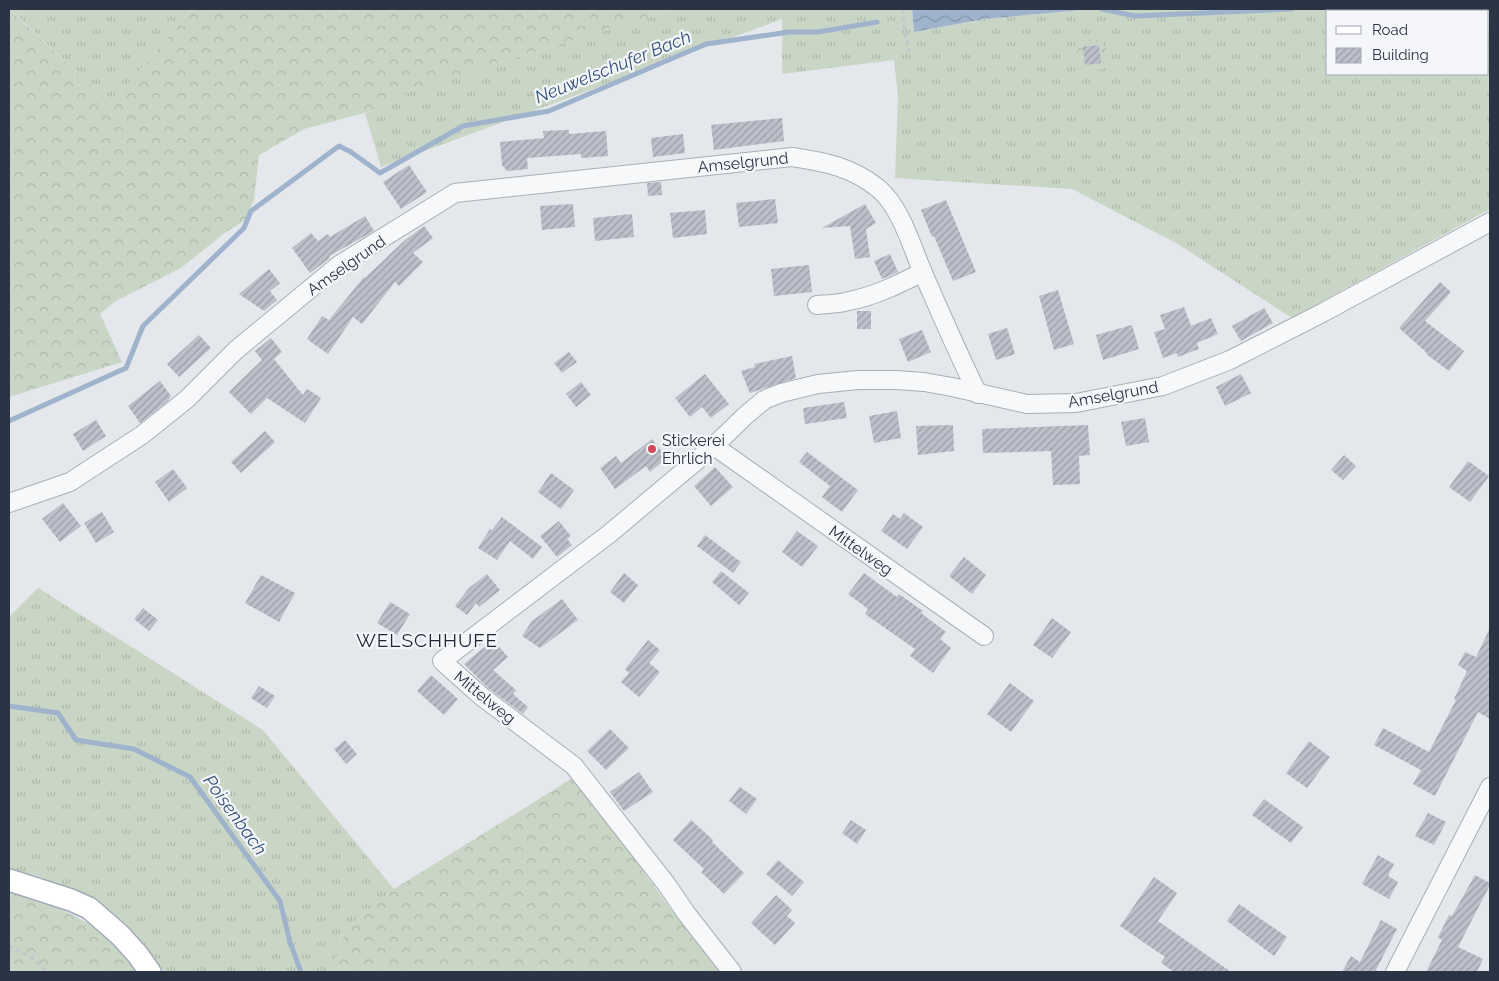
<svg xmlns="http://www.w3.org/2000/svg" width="1499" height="981" font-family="Raleway,sans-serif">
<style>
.grass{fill:url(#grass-tufts)}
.forest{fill:url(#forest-crowns)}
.water{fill:url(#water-waves)}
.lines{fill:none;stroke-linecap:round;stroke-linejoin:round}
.stream{stroke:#9fb4cc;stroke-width:5}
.building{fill:url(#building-hatch)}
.minor-casing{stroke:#a9aeb7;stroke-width:20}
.major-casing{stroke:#a3abb8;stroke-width:24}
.path{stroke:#c2c5cb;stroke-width:3;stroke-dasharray:4 4;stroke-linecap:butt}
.minor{stroke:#f7f8fa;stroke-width:18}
.major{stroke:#fff;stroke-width:21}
.poi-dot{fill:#d1495b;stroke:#f4f6f9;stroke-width:2}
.labels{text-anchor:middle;stroke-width:4.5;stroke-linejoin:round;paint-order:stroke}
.street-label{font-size:16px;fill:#2b3445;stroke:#f4f6f9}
.poi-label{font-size:16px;fill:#2b3445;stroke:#f4f6f9;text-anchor:start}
.water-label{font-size:18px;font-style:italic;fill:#34527a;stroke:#f4f6f9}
.quarter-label{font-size:19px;letter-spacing:1px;fill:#1d2536;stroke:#f4f6f9}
</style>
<defs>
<pattern id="grass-tufts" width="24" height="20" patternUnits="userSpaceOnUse" patternTransform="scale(1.25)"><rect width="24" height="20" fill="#c9d6c5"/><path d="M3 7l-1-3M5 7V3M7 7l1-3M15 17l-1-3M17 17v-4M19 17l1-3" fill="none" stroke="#adb8ab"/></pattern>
<pattern id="forest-crowns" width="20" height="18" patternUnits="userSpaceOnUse" patternTransform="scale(1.25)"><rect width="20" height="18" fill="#c9d6c5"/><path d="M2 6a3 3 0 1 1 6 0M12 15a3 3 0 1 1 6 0" fill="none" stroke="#adb8ab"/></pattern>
<pattern id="water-waves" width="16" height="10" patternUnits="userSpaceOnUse" patternTransform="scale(1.25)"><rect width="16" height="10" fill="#9fb4cc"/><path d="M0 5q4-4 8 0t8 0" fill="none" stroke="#8293a7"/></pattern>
<pattern id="building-hatch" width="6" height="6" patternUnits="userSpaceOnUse" patternTransform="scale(1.25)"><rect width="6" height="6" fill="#bbc0ca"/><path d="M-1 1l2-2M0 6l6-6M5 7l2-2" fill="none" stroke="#989da6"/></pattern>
</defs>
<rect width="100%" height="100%" fill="#e4e7ec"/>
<g class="grass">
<path d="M 10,9 L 192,9 L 111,104 Z"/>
<path d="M 674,9 L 912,9 L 914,32 L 984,19 L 1082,10 L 1081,9 L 1463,9 L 1466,11 L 1328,11 L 1328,74 L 1488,74 L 1488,29 L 1490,31 L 1490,209 L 1292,318 L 1176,243 L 1072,189 L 895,178 L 898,97 L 894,60 L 782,74 L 782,19 L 381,167 L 365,113 L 383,108 L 411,90 Z"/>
<path d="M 38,588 L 263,730 L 394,889 L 346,929 L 331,972 L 160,972 L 141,944 L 94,898 L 35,875 L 9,869 L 9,617 Z"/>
</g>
<g class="forest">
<path d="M 9,9 L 111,104 L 192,9 L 674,9 L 411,90 L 383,108 L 304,129 L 259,155 L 254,200 L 244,221 L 226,232 L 181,268 L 114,302 L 100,314 L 122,362 L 9,397 Z"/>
<path d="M 1085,39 L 1100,40 L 1109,53 L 1109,66 C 1093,73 1087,75 1073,64 L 1074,51 Z"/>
<path d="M 571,779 L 585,793 L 694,940 L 722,971 L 729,972 L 331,972 L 346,929 L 394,889 Z"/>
<path d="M 9,892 L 43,900 L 101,930 L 117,941 L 140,972 L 9,972 Z"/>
</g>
<path class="water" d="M 912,9 L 1081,9 L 1082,10 L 984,19 L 914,32 Z"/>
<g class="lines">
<g class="stream">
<path d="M 1102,9 L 1135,16 L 1292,9"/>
<path d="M 9,421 L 126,368 L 143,326 L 244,228 L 251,211 L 339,146 L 351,152 L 380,173 L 463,126 L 549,111 L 706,44 L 789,32 L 818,32 L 877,22"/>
<path d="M 9,706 L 58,713 L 76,740 L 134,749 L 190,777 L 280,901 L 290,942 L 301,972"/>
</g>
</g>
<g class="building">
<path d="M 1099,45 L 1101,63 L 1085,65 L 1083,47 Z"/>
<path d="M 782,118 L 784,141 L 714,150 L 711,125 Z"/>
<path d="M 569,130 L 569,134 L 606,131 L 608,156 L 581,158 L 581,154 L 527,158 L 528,169 L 507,171 L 502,165 L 500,142 L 544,138 L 543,131 Z"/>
<path d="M 683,134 L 685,153 L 653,157 L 651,138 Z"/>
<path d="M 409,165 L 427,192 L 401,209 L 383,182 Z"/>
<path d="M 661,182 L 662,195 L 648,196 L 647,183 Z"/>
<path d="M 775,199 L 778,223 L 739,227 L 736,203 Z"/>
<path d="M 946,200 L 976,272 L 953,281 L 934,236 L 932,237 L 921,210 Z"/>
<path d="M 573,204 L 575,227 L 542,230 L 540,206 Z"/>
<path d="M 865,204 L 876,223 L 866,229 L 870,257 L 855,259 L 850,226 L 822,228 Z"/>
<path d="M 705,210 L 707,234 L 673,238 L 670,213 Z"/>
<path d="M 632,214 L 634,237 L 595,241 L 593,218 Z"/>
<path d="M 365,216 L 374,231 L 329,256 L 330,258 L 310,273 L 292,248 L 311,233 L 318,241 L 328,234 L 330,237 Z"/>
<path d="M 424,226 L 433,238 L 413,253 L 423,262 L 399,286 L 395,282 L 362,324 L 353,317 L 328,354 L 307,339 L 322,316 L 329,320 L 364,277 L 365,278 L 404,241 Z"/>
<path d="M 890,254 L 898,272 L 882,279 L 874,261 Z"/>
<path d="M 809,265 L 812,292 L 774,296 L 771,269 Z"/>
<path d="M 269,269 L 280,283 L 270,291 L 277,300 L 264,311 L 239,294 Z"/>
<path d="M 1440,282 L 1451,292 L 1425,321 L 1464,351 L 1449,371 L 1426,354 L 1427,353 L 1399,328 Z"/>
<path d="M 1058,290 L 1074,344 L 1054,350 L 1039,296 Z"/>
<path d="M 1184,307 L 1191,326 L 1211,318 L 1218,334 L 1197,343 L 1199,349 L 1178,357 L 1177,353 L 1163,358 L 1154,332 L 1165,329 L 1160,315 Z"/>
<path d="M 1264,308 L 1273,323 L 1241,341 L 1232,326 Z"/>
<rect x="857" y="311" width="14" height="18"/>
<path d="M 1132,325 L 1139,349 L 1103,360 L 1096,335 Z"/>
<path d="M 1007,328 L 1015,354 L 996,360 L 988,334 Z"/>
<path d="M 922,330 L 931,352 L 908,362 L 899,339 Z"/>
<path d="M 199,335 L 211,348 L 179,377 L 167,364 Z"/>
<path d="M 271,338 L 282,352 L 274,359 L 303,395 L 307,389 L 321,398 L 305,423 L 267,398 L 251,414 L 229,392 L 262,360 L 255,351 Z"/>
<path d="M 569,352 L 577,362 L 562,373 L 554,363 Z"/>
<path d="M 792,356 L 796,378 L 750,393 L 741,371 L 755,367 L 754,364 Z"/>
<path d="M 705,374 L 729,404 L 711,418 L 702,407 L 690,417 L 675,398 Z"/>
<path d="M 1241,374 L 1251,393 L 1225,406 L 1216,387 Z"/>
<path d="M 160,381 L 171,396 L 167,402 L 140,423 L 128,406 Z"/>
<path d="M 581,382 L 591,395 L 576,407 L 566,394 Z"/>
<path d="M 844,402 L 847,418 L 805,424 L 803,408 Z"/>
<path d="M 897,411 L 901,438 L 874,443 L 869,416 Z"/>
<path d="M 1145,418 L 1149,442 L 1126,446 L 1121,422 Z"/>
<path d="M 96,420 L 106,436 L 83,451 L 73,434 Z"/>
<path d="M 953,425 L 954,451 L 918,455 L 916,426 Z"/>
<path d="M 1088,425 L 1090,455 L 1079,456 L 1080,484 L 1053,485 L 1051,451 L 983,453 L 982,429 Z"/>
<path d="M 265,431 L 275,442 L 241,473 L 231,462 Z"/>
<path d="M 652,439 L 667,458 L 650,472 L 646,466 L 615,489 L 600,468 L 616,456 L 621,463 Z"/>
<path d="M 807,452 L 858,490 L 842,512 L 822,497 L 830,486 L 799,462 Z"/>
<path d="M 1344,455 L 1356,466 L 1343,480 L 1331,470 Z"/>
<path d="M 1468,461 L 1489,476 L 1470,502 L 1449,487 Z"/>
<path d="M 715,467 L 733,487 L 711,506 L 694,486 Z"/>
<path d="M 173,469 L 187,488 L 169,502 L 155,482 Z"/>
<path d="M 551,473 L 574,490 L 561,509 L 538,492 Z"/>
<path d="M 63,503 L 81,526 L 60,542 L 42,519 Z"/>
<path d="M 102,512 L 114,532 L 96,543 L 84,523 Z"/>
<path d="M 904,513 L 923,527 L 907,549 L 881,531 L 893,514 L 900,519 Z"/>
<path d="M 502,517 L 542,547 L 533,559 L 510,541 L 497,560 L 478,548 L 490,529 L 492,530 Z"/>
<path d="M 559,521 L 571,536 L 567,539 L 572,545 L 557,557 L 540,536 Z"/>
<path d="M 797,531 L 818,546 L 802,567 L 782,552 Z"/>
<path d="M 705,535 L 741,562 L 733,573 L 697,546 Z"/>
<path d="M 964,557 L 986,575 L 972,594 L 949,576 Z"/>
<path d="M 721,571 L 749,593 L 739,605 L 712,582 Z"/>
<path d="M 624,573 L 638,585 L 624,603 L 610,592 Z"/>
<path d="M 864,573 L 897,597 L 899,594 L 923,611 L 921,613 L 946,632 L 940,639 L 951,648 L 933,673 L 910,656 L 915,649 L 865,614 L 868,609 L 848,594 Z"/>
<path d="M 487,574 L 500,590 L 479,607 L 476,603 L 467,615 L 455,606 L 469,588 Z"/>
<path d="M 261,575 L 295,593 L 279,622 L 245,603 Z"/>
<path d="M 562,599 L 578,620 L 540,648 L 522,636 L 532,621 Z"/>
<path d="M 390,602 L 410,614 L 397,635 L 377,623 Z"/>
<path d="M 143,608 L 158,620 L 149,631 L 134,619 Z"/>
<path d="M 1052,618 L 1071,632 L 1052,658 L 1033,645 Z"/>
<path d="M 1490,628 L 1490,719 L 1478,712 L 1435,796 L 1413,784 L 1421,770 L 1374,745 L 1383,728 L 1429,752 L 1456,700 L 1454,699 L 1467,671 L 1458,665 L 1465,652 L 1476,657 Z"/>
<path d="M 493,640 L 508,657 L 493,670 L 516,690 L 513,694 L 528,707 L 523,714 L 488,688 L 464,664 Z"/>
<path d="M 648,640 L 660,650 L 649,663 L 660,672 L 639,697 L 621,682 L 629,673 L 625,669 Z"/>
<path d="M 431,675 L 458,699 L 444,715 L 417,691 Z"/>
<path d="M 1010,683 L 1034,701 L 1011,732 L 987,714 Z"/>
<path d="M 259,686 L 275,696 L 267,708 L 251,698 Z"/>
<path d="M 610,729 L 629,748 L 606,770 L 587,751 Z"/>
<path d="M 345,740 L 357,754 L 346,764 L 334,749 Z"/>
<path d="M 1309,741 L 1330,757 L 1307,788 L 1286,773 Z"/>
<path d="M 639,772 L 653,792 L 624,811 L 610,792 Z"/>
<path d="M 740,787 L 757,799 L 746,814 L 729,801 Z"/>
<path d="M 1264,799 L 1303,827 L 1291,843 L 1252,815 Z"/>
<path d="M 1428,813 L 1446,822 L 1434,845 L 1415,836 Z"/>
<path d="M 691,820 L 713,840 L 712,842 L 744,873 L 724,894 L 701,872 L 704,869 L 673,840 Z"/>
<path d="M 851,820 L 866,830 L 857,844 L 842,833 Z"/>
<path d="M 1378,855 L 1394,864 L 1388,876 L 1398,882 L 1389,899 L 1362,884 Z"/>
<path d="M 778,860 L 804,882 L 792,896 L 766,874 Z"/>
<path d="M 1475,875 L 1490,883 L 1490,885 L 1458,947 L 1483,959 L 1477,972 L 1426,972 L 1442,940 L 1438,937 L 1449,915 L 1452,916 Z"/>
<path d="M 1154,877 L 1177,893 L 1158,921 L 1231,972 L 1174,972 L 1161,963 L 1165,957 L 1120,926 Z"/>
<path d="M 776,895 L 792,910 L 787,916 L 795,923 L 775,945 L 751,923 Z"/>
<path d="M 1239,904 L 1287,937 L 1274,956 L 1227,921 Z"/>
<path d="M 1381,920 L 1397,929 L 1376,970 L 1379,972 L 1342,972 L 1351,956 L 1360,962 Z"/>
</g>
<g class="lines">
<g class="minor-casing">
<g id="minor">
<path d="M 817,305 C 828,304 839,304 849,301 C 875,296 899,284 923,272"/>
<path d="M 714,446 L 984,636"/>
<path d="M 9,503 L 70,482 L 142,435 L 187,399 L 236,350 L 339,265 L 455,193 L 792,157 C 826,162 852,167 879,189 C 901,208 912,247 923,273 C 941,314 958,354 978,394"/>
<path d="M 732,972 L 686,913 L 667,885 L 574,766 L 481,696 L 442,661 L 609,534 L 714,446 L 746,415 L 764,400 L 781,393 L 818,384 L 858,380 L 896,380 L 924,382 L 952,387 L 1027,404 L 1076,403 L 1163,386 L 1230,360 L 1324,312 L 1490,222"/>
<path d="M 1395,972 L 1490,787"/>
</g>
</g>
<g class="major-casing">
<path id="major" d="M 9,880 L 71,900 L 89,908 L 120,935 L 138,955 L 150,972"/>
</g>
<g class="path">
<path d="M 903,9 L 905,34 L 910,54"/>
<path d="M 9,946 L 36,960 L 46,972"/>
</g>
<use href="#minor" class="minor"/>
<use href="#major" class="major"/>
</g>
<circle class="poi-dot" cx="652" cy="449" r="5"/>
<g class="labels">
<g class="street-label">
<text transform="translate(743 162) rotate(-6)" y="6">Amselgrund</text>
<text transform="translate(346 265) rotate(-35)" y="6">Amselgrund</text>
<text transform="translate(1113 394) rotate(-10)" y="6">Amselgrund</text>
<text transform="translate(861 550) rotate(35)" y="6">Mittelweg</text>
<text transform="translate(485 697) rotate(39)" y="6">Mittelweg</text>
</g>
<g class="poi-label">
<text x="662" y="446">Stickerei<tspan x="662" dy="18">Ehrlich</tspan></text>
</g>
<g class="water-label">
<text transform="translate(613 67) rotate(-22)" y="6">Neuwelschufer Bach</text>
<text transform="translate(235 815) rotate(54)" y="6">Poisenbach</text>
</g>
<g class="quarter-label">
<text x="427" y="647">WELSCHHUFE</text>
</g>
</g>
<rect width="1499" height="981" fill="none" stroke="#2b3445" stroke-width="20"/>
<rect x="1326" y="10" width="162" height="65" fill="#f4f6f9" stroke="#a4a8b1"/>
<rect x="1336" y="26" width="25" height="8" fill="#ffffff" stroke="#a4a8b1"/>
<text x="1372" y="35" font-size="15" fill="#2b3445">Road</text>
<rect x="1336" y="48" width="25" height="15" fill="url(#building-hatch)" stroke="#a4a8b1"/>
<text x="1372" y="60" font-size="15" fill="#2b3445">Building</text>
</svg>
